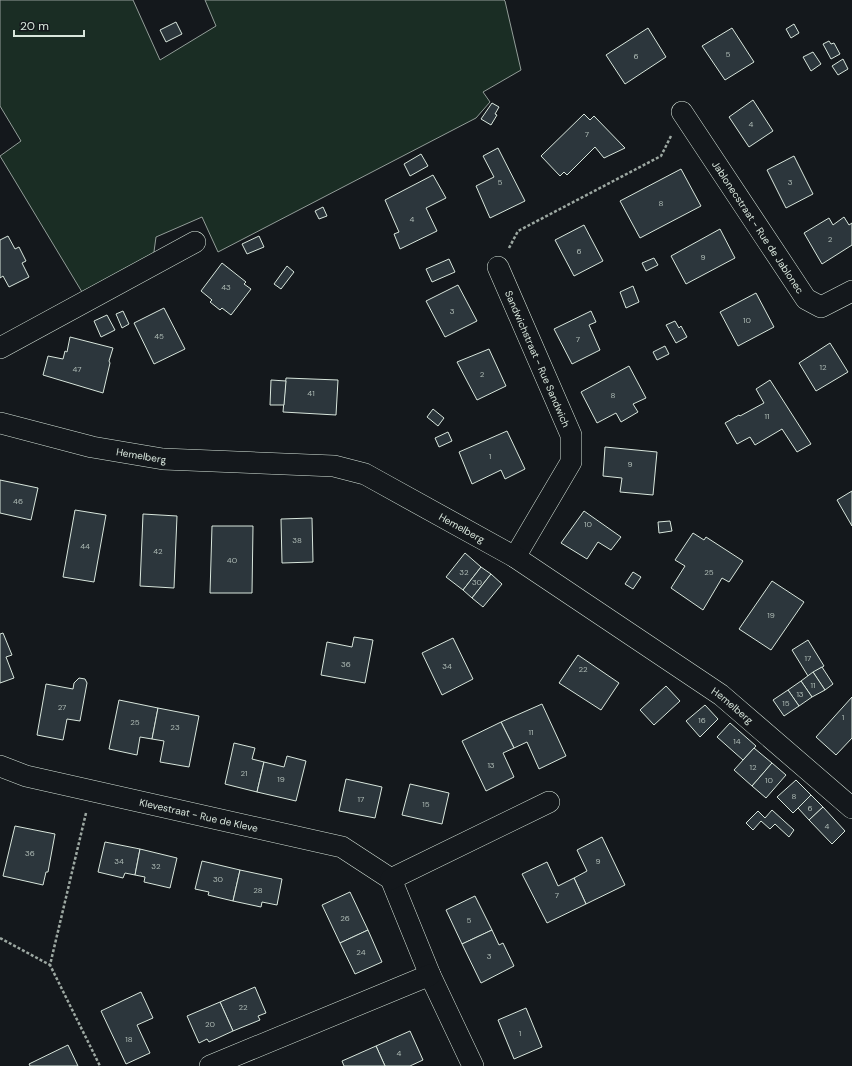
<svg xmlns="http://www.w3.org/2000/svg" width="852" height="1066" font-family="'DM Sans',sans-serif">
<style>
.green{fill:#1a2d24;stroke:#939e99}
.building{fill:#2c363c;stroke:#d8e6dc}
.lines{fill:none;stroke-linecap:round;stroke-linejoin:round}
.street-casing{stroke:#d8e6dc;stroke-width:22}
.path{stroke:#9da8a2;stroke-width:2.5;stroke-dasharray:3 2;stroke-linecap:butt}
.street{stroke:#14181c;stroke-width:21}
.labels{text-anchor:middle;stroke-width:3;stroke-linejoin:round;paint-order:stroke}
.number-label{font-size:8px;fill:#adbab4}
.street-label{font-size:10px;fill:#d8e6dc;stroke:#14181c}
</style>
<rect width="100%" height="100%" fill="#14181c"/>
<path class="green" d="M 0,0 L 133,0 L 160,60 L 216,26 L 205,0 L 504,0 L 505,1 L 521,70 L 483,92 L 490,102 L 476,118 L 218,252 L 202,217 L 156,237 L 153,259 L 82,292 L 0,156 L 21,141 L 0,106 Z"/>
<g class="building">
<path d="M 176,22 L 182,34 L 166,42 L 160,30 Z"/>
<path d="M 794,24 L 799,33 L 791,38 L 786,29 Z"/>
<path d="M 648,28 L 666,57 L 625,84 L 606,55 Z"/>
<path d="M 732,28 L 754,62 L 725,80 L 702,46 Z"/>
<path d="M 829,41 L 831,44 L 834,43 L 840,54 L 831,59 L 823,44 Z"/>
<path d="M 813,52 L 821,64 L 811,71 L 803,57 Z"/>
<path d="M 843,59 L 848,69 L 838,75 L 832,66 Z"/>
<path d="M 753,100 L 773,131 L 749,147 L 729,117 Z"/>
<path d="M 492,103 L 499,107 L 495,114 L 497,115 L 491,125 L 481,119 Z"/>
<path d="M 584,114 L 590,120 L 594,116 L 625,148 L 604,158 L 595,147 L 567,175 L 564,172 L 560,176 L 541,156 Z"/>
<path d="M 498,148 L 525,201 L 490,218 L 476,186 L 494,177 L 483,156 Z"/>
<path d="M 421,154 L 428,166 L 410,176 L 404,164 Z"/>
<path d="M 794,156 L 813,194 L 786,208 L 767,170 Z"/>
<path d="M 681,169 L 701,206 L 640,238 L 620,201 Z"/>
<path d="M 433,175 L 446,198 L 426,208 L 437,231 L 400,249 L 394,234 L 399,232 L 385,200 Z"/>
<path d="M 323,207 L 327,216 L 319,219 L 315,211 Z"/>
<path d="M 844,217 L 849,225 L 852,223 L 852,245 L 822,264 L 804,233 L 829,218 L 833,225 Z"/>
<path d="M 584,225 L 603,261 L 574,276 L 555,240 Z"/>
<path d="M 720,229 L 735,258 L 686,284 L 671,256 Z"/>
<path d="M 8,236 L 15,249 L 19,247 L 26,261 L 22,263 L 29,277 L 9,287 L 3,276 L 0,278 L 0,240 Z"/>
<path d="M 259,236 L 264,247 L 247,254 L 242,244 Z"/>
<path d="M 654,258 L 658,265 L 646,271 L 642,263 Z"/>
<path d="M 449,259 L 455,272 L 432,282 L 426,269 Z"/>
<path d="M 222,263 L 246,282 L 244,284 L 251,289 L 231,315 L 222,308 L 220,310 L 210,302 L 212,300 L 201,291 Z"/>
<path d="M 287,266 L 294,272 L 281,289 L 274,284 Z"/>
<path d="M 458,285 L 477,321 L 445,337 L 426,301 Z"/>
<path d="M 633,286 L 639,302 L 626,308 L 620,292 Z"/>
<path d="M 756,293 L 774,327 L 738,346 L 720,312 Z"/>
<path d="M 164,308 L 185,349 L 154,364 L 134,323 Z"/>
<path d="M 123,311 L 129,324 L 122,328 L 116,314 Z"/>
<path d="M 591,311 L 596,322 L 589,325 L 600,350 L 572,364 L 554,329 Z"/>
<path d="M 107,315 L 115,330 L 101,337 L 94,321 Z"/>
<path d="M 675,321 L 679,328 L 681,326 L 687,337 L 676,343 L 666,325 Z"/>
<path d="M 70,337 L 113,348 L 109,361 L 110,363 L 103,393 L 43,375 L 48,356 L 63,359 L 65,351 L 67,352 Z"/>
<path d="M 830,343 L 848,372 L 816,391 L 799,363 Z"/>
<path d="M 665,346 L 669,354 L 657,360 L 653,352 Z"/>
<path d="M 489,349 L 506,386 L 477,400 L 457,362 Z"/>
<path d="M 629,366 L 646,398 L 633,404 L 638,412 L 621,422 L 616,413 L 597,423 L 581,392 Z"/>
<path d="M 286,378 L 338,380 L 336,415 L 283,412 Z"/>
<path d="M 271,380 L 286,381 L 284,405 L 270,405 Z"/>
<path d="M 770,380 L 811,444 L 797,452 L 782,429 L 755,445 L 750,437 L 737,444 L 725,423 L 739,415 L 740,416 L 764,403 L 756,389 Z"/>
<path d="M 433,409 L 444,418 L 438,426 L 427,417 Z"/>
<path d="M 507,431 L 525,469 L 505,479 L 501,470 L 472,484 L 459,452 Z"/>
<path d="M 448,432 L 452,441 L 439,447 L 435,438 Z"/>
<path d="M 605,447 L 657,452 L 653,495 L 620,492 L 622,478 L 603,476 Z"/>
<path d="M 0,480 L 38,488 L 31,520 L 0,513 Z"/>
<path d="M 852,491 L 852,526 L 837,500 Z"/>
<path d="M 75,510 L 106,515 L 94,582 L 63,577 Z"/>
<path d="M 584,511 L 621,537 L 611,550 L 598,542 L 587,559 L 561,543 Z"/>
<path d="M 143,514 L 177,516 L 174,588 L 140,586 Z"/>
<path d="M 312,518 L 313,562 L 282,563 L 281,519 Z"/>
<path d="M 670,521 L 672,531 L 659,533 L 658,522 Z"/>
<path d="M 212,526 L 253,526 L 252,593 L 210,593 Z"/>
<path d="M 693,533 L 704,540 L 706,537 L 743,561 L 729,582 L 722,578 L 703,610 L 671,588 L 685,566 L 675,560 Z"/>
<path d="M 465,553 L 481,567 L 463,590 L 446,577 Z"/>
<path d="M 481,567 L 491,574 L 472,598 L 463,590 Z"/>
<path d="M 633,572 L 641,577 L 633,589 L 625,584 Z"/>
<path d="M 491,574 L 502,584 L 483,607 L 472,598 Z"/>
<path d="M 772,581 L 804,602 L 771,650 L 739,629 Z"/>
<path d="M 3,633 L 12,655 L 6,657 L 14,678 L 0,683 L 0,634 Z"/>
<path d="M 354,637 L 373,640 L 365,683 L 321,675 L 327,642 L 352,647 Z"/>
<path d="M 453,638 L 473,679 L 442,695 L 422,653 Z"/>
<path d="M 808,640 L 824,666 L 808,676 L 792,650 Z"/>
<path d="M 578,655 L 619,683 L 601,710 L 559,683 Z"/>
<path d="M 822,667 L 833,684 L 825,690 L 813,672 Z"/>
<path d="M 813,672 L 825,690 L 812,697 L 801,681 Z"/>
<path d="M 79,678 L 85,679 L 87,683 L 80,721 L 67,719 L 63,740 L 37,735 L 46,684 L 73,689 L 74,683 Z"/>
<path d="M 801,681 L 812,697 L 799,706 L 788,690 Z"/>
<path d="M 666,686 L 680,701 L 654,725 L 640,710 Z"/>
<path d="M 788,690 L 799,706 L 784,716 L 773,700 Z"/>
<path d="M 852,697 L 852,738 L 836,755 L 816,737 Z"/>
<path d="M 119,700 L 158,708 L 152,739 L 140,737 L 137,755 L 109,749 Z"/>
<path d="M 542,704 L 566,756 L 539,769 L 527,742 L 514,748 L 501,722 Z"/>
<path d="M 705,705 L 718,719 L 700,737 L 686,721 Z"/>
<path d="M 158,708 L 199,716 L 189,767 L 160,762 L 164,741 L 152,739 Z"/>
<path d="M 501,722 L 514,748 L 503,753 L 514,777 L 486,791 L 462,741 Z"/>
<path d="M 730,723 L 756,746 L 743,760 L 717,737 Z"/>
<path d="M 234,743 L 255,748 L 252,759 L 264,762 L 257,792 L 225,784 Z"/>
<path d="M 754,748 L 772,763 L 752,786 L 734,770 Z"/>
<path d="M 287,756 L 306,761 L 296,801 L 257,792 L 264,762 L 284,767 Z"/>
<path d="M 772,763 L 786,775 L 766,798 L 752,786 Z"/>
<path d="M 346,779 L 382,787 L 375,818 L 339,811 Z"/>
<path d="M 796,780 L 811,795 L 793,813 L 777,797 Z"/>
<path d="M 410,784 L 449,793 L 442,824 L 402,815 Z"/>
<path d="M 811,795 L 823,807 L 809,820 L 798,808 Z"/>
<path d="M 823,807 L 845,831 L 832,844 L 809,820 Z"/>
<path d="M 772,810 L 794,830 L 789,837 L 775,824 L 770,829 L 761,821 L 753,830 L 746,823 L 758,811 L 765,818 Z"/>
<path d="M 15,826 L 55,834 L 48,872 L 46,872 L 43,885 L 3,876 Z"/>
<path d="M 602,837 L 625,885 L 586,904 L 574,878 L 587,871 L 577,850 Z"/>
<path d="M 105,842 L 140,849 L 135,875 L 125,873 L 123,878 L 98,872 Z"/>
<path d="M 140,849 L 177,858 L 170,888 L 144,882 L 145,877 L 135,875 Z"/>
<path d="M 202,861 L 240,870 L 233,901 L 208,895 L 209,892 L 195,889 Z"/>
<path d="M 547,862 L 558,886 L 574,878 L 586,904 L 547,923 L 522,874 Z"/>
<path d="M 240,870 L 282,879 L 277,905 L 262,902 L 261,907 L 233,901 Z"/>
<path d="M 350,892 L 368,930 L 340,943 L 322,905 Z"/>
<path d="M 475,896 L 492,930 L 462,944 L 446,910 Z"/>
<path d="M 368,930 L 382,962 L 355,974 L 340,943 Z"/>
<path d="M 492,930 L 499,945 L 503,943 L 514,966 L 481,983 L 462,944 Z"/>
<path d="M 255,987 L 266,1013 L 258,1016 L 260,1020 L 233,1031 L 220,1002 Z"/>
<path d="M 141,992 L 153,1018 L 137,1025 L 150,1053 L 126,1064 L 101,1011 Z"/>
<path d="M 220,1002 L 233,1031 L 209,1042 L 207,1039 L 199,1043 L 187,1016 Z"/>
<path d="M 526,1008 L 542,1047 L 514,1059 L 498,1020 Z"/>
<path d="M 410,1031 L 423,1060 L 410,1066 L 385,1066 L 376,1046 Z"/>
<path d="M 68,1045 L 78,1066 L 30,1066 L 29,1064 Z"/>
<path d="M 376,1046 L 385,1066 L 344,1066 L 342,1061 Z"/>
</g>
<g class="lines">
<g class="street-casing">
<g id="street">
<path id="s1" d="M 682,112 L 806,299 L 821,307 L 852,291"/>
<path id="s2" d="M 498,267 L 571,435 L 571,462 L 515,557"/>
<path d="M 0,348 L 195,242"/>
<path id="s3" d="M 0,423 L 92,447 L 163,459 L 334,466 L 365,474 L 515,557 L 721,695 L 852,808"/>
<path id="s4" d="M 0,766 L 26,776 L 342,847 L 391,879 L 430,975 L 473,1066"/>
<path d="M 391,879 L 549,802"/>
<path d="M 210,1066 L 430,975"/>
</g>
</g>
<g class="path">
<path d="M 509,248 L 518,231 L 661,156 L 671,136"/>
<path d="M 86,813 L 50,965 L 100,1066"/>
<path d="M 0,938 L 50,965"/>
</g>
<use href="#street" class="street"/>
</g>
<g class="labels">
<g class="number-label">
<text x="728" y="57">5</text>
<text x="636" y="59">6</text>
<text x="751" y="127">4</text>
<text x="587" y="137">7</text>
<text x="500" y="185">5</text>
<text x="790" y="185">3</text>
<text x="661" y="206">8</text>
<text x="412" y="222">4</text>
<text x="830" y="242">2</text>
<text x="579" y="254">6</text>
<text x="703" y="260">9</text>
<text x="226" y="290">43</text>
<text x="452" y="314">3</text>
<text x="747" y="323">10</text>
<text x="159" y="339">45</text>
<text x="578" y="342">7</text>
<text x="823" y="370">12</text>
<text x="77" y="372">47</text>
<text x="482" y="377">2</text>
<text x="311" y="396">41</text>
<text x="613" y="398">8</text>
<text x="767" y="419">11</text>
<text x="490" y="459">1</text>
<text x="630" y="467">9</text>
<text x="18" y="504">46</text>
<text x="588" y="527">10</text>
<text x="297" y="543">38</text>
<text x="85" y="549">44</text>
<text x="158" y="554">42</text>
<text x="232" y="563">40</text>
<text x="464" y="575">32</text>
<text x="709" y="575">25</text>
<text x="477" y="585">30</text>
<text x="771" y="618">19</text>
<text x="808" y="661">17</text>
<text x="346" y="667">36</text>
<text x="447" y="669">34</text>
<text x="583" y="672">22</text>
<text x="813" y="688">11</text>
<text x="800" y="697">13</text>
<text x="786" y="706">15</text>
<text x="62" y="710">27</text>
<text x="843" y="720">1</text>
<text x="702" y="723">16</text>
<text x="135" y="725">25</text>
<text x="175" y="730">23</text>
<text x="531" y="735">11</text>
<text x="737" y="744">14</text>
<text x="491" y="768">13</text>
<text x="753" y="770">12</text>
<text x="244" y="776">21</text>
<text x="281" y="782">19</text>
<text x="769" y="783">10</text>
<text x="794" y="799">8</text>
<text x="361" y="802">17</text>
<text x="426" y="807">15</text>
<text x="810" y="811">6</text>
<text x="827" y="829">4</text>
<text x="30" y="856">36</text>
<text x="119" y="864">34</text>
<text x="598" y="864">9</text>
<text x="156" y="869">32</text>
<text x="218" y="882">30</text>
<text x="258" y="893">28</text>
<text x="557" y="898">7</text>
<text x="345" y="921">26</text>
<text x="469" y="923">5</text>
<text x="361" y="955">24</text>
<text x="489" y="959">3</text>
<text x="243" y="1010">22</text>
<text x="210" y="1027">20</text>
<text x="520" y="1036">1</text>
<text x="129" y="1042">18</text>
<text x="399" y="1056">4</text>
</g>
<g class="street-label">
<text dy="4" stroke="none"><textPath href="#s1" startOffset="138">Jablonecstraat - Rue de Jablonec</textPath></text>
<text dy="4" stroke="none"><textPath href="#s2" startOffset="100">Sandwichstraat - Rue Sandwich</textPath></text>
<text dy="4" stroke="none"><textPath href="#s3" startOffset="145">Hemelberg</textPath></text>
<text dy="4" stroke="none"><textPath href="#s3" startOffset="481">Hemelberg</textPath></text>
<text dy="4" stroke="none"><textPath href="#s3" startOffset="805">Hemelberg</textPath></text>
<text dy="4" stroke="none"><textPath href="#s4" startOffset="205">Klevestraat - Rue de Kleve</textPath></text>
</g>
</g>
<path d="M14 30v6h70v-6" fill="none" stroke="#d8e6dc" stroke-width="2"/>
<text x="20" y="30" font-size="12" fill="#d8e6dc" stroke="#14181c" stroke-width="3" paint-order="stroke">20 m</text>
</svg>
